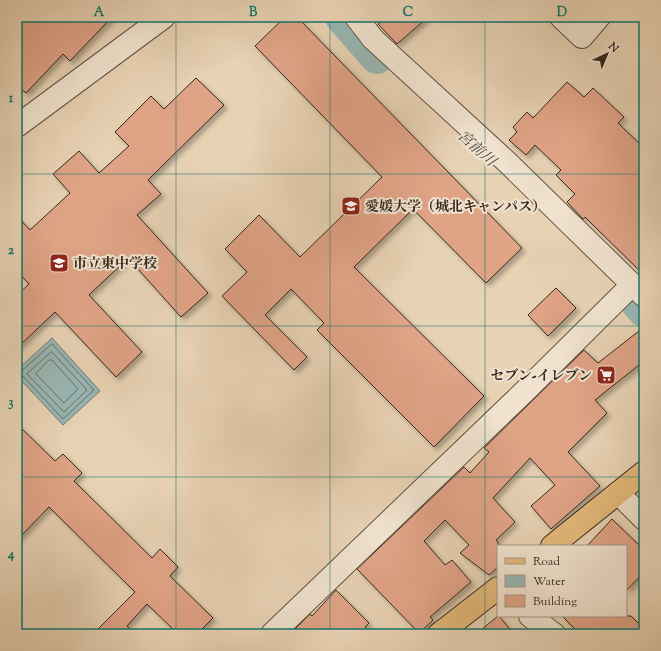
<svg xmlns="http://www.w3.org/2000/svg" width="661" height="651" font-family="'Sorts Mill Goudy','Noto Serif JP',serif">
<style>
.water{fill:#98b6b3;stroke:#707e77}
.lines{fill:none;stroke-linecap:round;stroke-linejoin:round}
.shore{stroke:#667068;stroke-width:1}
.river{stroke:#98b6b3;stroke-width:34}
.building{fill:#dfa386;stroke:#35291e;filter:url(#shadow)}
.minor-casing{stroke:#625344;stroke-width:24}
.major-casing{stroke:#35291e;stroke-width:24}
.minor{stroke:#f0e2ce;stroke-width:22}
.major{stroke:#e4b97a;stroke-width:22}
.grid{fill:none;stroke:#0f766e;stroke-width:1;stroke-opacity:0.55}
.labels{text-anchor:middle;stroke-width:4;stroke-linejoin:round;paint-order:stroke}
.poi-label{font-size:14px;font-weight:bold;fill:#35291e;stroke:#f0e2ce;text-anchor:start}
.water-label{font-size:15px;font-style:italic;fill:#4e4c43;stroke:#f0e2ce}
.neatline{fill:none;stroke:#0f766e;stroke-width:1.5}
.grid-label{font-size:13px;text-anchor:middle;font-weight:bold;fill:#0f766e}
</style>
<defs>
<filter id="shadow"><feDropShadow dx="3.5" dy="3.5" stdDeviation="2" flood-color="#0004"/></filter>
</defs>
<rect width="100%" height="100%" fill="#e8d2b4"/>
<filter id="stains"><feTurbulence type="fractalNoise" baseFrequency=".005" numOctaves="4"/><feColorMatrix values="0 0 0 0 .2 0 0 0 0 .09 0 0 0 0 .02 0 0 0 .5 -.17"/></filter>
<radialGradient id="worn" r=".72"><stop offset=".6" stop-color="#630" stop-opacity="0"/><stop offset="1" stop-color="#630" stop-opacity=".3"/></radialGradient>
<path class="water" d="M 52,338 L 100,391 L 63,425 L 17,376 L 17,370 Z"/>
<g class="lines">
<g class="shore">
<path d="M 52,344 L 94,390 L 63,419 L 20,373 Z"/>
<path d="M 52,352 L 87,390 L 64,412 L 27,374 Z"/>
<path d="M 49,360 L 52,360 L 78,389 L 64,403 L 36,374 Z"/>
</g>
<g class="river">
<path d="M 342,17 L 377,57"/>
<path d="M 637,302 L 644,310"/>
</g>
</g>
<g class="building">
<path d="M 17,17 L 112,17 L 70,61 L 63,54 L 26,93 L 17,85 Z"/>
<path d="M 285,17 L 297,17 L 522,248 L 486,283 L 413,209 L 354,267 L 484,396 L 434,447 L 317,330 L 324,323 L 291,289 L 265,315 L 307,357 L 294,370 L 222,296 L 247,272 L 225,249 L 259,215 L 300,257 L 382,177 L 255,46 Z"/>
<path d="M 387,17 L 428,17 L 397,44 L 378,24 Z"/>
<path d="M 196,78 L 224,105 L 148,180 L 161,194 L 137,215 L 208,293 L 181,317 L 128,258 L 89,295 L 142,352 L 116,377 L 55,312 L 17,348 L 17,295 L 29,284 L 17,271 L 17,216 L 30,230 L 70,193 L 53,174 L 79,151 L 99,173 L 129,146 L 115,132 L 151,96 L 164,109 Z"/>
<path d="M 567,82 L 584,97 L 593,88 L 624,117 L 618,123 L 644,148 L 644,275 L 585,217 L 583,219 L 567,202 L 575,194 L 556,175 L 561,170 L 535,145 L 526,155 L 509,140 L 517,132 L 513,127 L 527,112 L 533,118 Z"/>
<path d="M 556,288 L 576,308 L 548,336 L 528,315 Z"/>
<path d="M 644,327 L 644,361 L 595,400 L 607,413 L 568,452 L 600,486 L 551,529 L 531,506 L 555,485 L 530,458 L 493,498 L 515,522 L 496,540 L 498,542 L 498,567 L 489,575 L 460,553 L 469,545 L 445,520 L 424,541 L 445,565 L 452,560 L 471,582 L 430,617 L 433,620 L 419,633 L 357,569 L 464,467 L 470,473 L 489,452 L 484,448 L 584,350 L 598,363 Z"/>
<path d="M 17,424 L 55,461 L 63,454 L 82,473 L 74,481 L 152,558 L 160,549 L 178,567 L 170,576 L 213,618 L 197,634 L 178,634 L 147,604 L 127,626 L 135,634 L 93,634 L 135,592 L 49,507 L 17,540 Z"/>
<path d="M 612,519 L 644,550 L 644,572 L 626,591 L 626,546 L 587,546 Z"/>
<path d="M 336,590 L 369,623 L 365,627 L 371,634 L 290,634 L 310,614 L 312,616 Z"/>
<path d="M 499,616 L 514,634 L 476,634 L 498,616 Z"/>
<path d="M 562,616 L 631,616 L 644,629 L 644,634 L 580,634 Z"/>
</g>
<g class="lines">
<g class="minor-casing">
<g id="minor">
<path d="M 356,17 L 373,39 L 508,163 L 644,296"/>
<path d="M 561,17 L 582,37 L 599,17"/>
<path d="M 17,126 L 164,17"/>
<path d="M 618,493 L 644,519"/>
<path d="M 530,616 L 554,634"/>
<path d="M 272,634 L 524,392 L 632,285"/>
</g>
</g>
<g class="major-casing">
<g id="major">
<path d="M 552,546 L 644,472"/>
<path d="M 439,634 L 498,588"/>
</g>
</g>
<use href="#minor" class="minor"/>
<use href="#major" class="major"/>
</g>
<path class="grid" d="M 176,17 L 176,634M 330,17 L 330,634M 485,17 L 485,634M 17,174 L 644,174M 17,326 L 644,326M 17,477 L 644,477"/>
<defs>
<g id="university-square" transform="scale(1)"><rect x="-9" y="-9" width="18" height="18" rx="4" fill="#8f2418" stroke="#f0e2ce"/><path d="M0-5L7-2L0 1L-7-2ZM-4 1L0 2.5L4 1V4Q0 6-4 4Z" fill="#fff"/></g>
<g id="school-square" transform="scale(1)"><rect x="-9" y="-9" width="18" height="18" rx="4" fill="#8f2418" stroke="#f0e2ce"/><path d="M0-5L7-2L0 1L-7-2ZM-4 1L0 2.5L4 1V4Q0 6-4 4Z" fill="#fff"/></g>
<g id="supermarket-square" transform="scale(1)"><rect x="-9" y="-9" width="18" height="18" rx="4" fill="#8f2418" stroke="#f0e2ce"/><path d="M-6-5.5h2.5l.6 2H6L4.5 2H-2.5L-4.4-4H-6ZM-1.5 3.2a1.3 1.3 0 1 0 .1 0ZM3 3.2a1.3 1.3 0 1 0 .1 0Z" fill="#fff"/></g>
</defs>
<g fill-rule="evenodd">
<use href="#university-square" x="351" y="206"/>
<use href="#school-square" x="59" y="263"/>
<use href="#supermarket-square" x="606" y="375"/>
</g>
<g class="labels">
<g class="poi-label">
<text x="365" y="211">愛媛大学（城北キャンパス）</text>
<text x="73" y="268">市立東中学校</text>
<text x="592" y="380" text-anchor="end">セブン-イレブン</text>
</g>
<g class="water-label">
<text transform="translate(477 148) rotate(42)" y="5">宮前川</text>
</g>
</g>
<rect width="661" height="651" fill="none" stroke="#e8d2b4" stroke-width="44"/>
<rect x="497" y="545" width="130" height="72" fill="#f0e2ce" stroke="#a59888"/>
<rect x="505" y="558" width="20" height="6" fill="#e4b97a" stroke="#a59888"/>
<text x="533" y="565" font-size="12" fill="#35291e">Road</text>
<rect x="505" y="575" width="20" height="12" fill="#98b6b3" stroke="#a59888"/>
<text x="533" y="585" font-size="12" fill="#35291e">Water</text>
<rect x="505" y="595" width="20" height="12" fill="#dfa386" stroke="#a59888"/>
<text x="533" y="605" font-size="12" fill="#35291e">Building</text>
<g transform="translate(607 54) rotate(44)" stroke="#f0e2ce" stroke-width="3" paint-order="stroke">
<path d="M0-3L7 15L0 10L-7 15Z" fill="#35291e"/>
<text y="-6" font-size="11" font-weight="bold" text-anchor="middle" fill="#35291e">N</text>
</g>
<rect x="22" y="22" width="617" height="607" class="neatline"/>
<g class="grid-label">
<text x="99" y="16">A</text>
<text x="253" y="16">B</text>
<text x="408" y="16">C</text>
<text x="562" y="16">D</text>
<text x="11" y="102">1</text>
<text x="11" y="254">2</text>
<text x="11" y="406">3</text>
<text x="11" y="558">4</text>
</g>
<rect width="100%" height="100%" filter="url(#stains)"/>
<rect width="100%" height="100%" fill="url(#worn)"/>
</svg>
